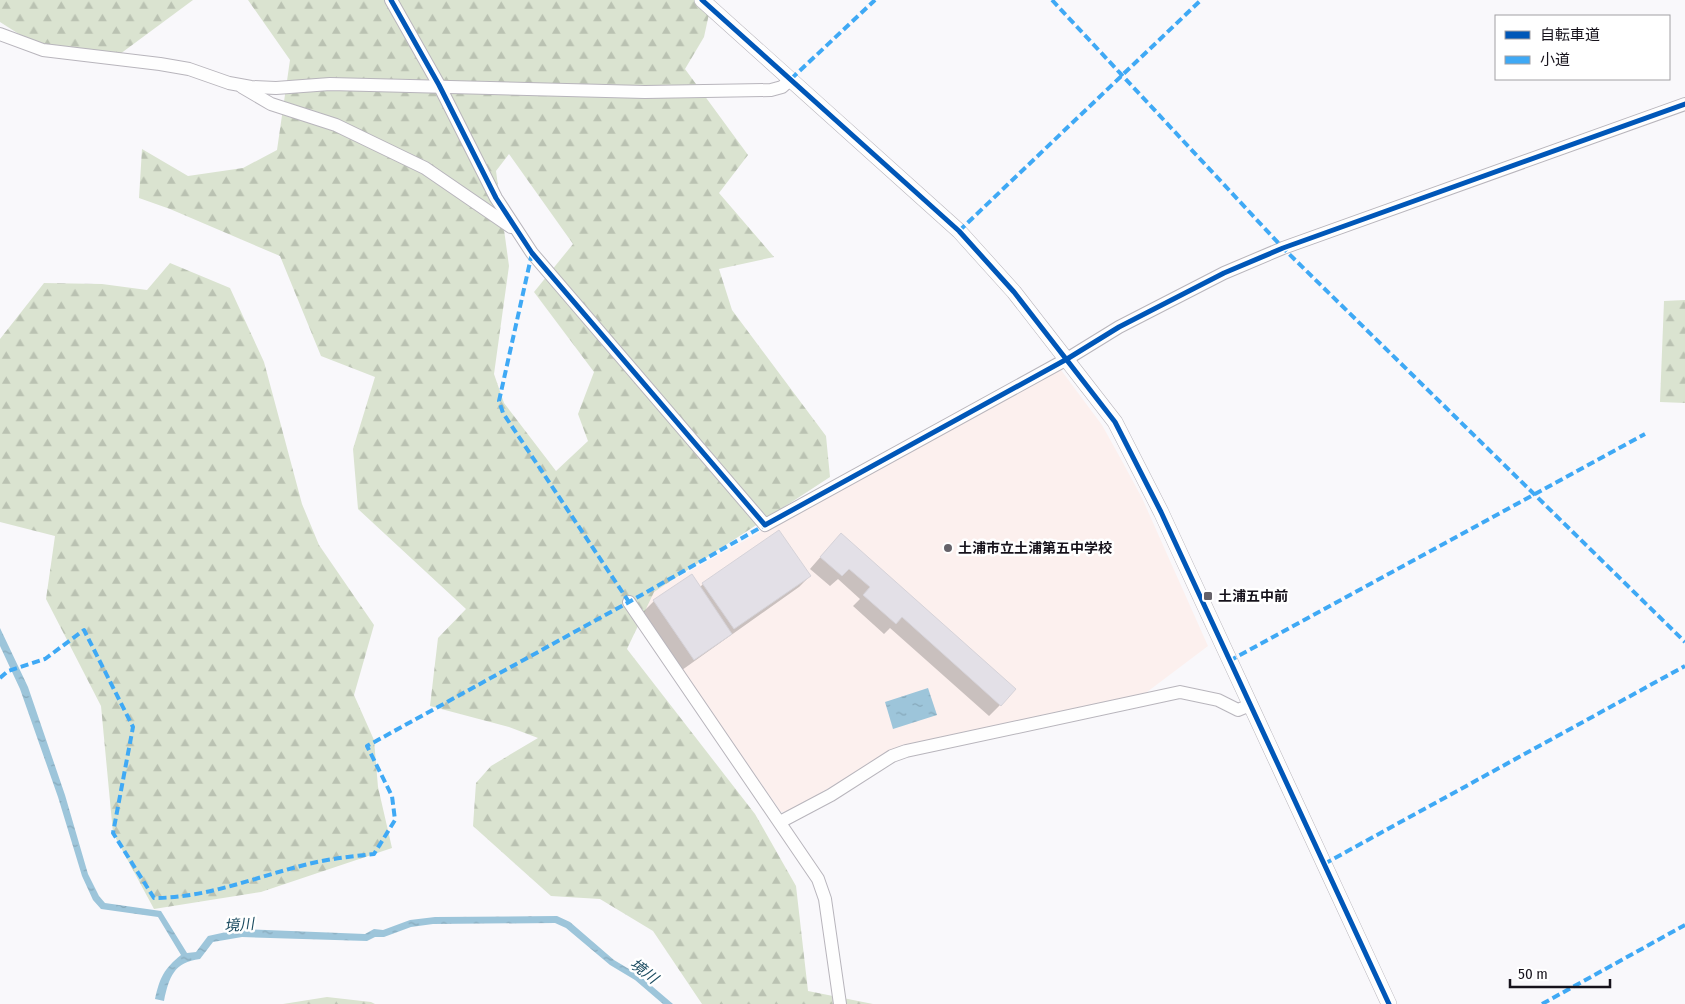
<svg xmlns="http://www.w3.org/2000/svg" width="1685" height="1004" font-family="'Fira Sans Condensed','Noto Sans JP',sans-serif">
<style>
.education{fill:#fcf0ee}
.forest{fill:url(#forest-firs);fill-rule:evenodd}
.water{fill:url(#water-ripples)}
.shadow{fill:#0003}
.building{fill:#e3e0e7;stroke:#d6d3d9}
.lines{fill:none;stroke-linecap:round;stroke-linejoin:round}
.minor-casing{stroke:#b8b5bc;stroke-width:14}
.tertiary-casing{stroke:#b8b5bc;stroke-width:16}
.minor{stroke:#fefefe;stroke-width:12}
.tertiary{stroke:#fefefe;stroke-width:15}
.quiet{stroke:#3fa9f5;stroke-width:4;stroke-dasharray:8 4;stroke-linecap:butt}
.cycleway-casing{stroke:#fff;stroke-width:8}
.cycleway{stroke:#0057b8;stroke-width:5}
.poi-dot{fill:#656269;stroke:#fff;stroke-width:2}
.labels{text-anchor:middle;stroke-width:5;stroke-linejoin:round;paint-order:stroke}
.poi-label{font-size:14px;font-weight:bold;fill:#16121b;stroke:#fff;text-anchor:start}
.water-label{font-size:15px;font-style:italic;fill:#1c4c61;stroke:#fff}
</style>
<defs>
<pattern id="forest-firs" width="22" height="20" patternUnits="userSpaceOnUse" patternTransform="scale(1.25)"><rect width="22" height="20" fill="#dae3d0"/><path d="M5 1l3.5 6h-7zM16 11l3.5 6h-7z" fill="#bac2b2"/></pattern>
<pattern id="water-ripples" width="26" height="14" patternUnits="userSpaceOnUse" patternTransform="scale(1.25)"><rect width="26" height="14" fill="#9dc5da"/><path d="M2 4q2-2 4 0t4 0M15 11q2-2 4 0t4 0" fill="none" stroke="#86a8ba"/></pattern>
</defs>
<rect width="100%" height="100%" fill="#f9f8fb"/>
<path class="education" d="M 1058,366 L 1102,425 L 1122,461 L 1142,498 L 1208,646 L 1143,695 L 900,746 L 790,811 L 781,812 L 637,605 L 643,597 Z"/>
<g class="forest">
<path d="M 0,0 L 193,0 L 120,54 L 33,43 L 0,22 Z"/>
<path d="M 248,0 L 712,0 L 704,37 L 685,69 L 748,155 L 719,193 L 774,257 L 719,269 L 732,310 L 826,436 L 830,477 L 654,592 L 627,649 L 755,814 L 796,886 L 808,991 L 873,1004 L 702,1004 L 653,931 L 600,899 L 551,896 L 473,826 L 476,783 L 491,766 L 538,738 L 509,727 L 430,706 L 438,638 L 466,609 L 358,509 L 353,449 L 375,377 L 321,356 L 280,256 L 170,209 L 139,198 L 142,149 L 188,176 L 243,168 L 277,150 L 290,60 ZM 509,154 L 573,244 L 534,292 L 594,372 L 578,414 L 588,441 L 556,471 L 504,403 L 494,374 L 509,266 L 496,171 Z"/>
<path d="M 170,263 L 230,288 L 264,362 L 302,504 L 319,545 L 374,625 L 354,695 L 374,740 L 378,787 L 392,848 L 261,892 L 154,909 L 113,833 L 101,706 L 46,599 L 55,536 L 0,522 L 0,339 L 44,283 L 102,284 L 147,290 Z"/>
<path d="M 1685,300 L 1685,403 L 1660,402 L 1664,301 Z"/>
<path d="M 327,997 L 371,1002 L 375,1004 L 283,1004 Z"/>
</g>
<g class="water">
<path d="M 0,628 L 28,687 L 65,795 L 88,874 L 99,896 L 105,903 L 161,911 L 187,953 L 196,952 L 208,936 L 240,929 L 365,934 L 374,929 L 383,930 L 410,920 L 435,917 L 557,916 L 570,922 L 614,960 L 639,975 L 673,1004 L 663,1004 L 635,980 L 610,965 L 566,928 L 555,923 L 433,924 L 411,927 L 384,937 L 375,937 L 367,941 L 242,937 L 213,942 L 200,959 C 174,962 169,977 164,1001 L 155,999 C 160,977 164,969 181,955 L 158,917 L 101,909 L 93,900 L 82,876 L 58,797 L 20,689 L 0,646 Z"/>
<path d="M 928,688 L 937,715 L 893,729 L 885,702 Z"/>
</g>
<g class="shadow">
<path d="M 830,546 L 1000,705 L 989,716 L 890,628 L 884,634 L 853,606 L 860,599 L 838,579 L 830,586 L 810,569 Z"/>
<path d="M 810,576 L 799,587 L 682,670 L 643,612 L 654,601 L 700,587 L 703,584 Z"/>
</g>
<g class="building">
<path d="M 779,530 L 811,576 L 734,629 L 702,583 Z"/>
<path d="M 841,533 L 1016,689 L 1001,706 L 902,617 L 896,624 L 863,595 L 870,587 L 849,569 L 842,576 L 820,557 Z"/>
<path d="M 692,574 L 732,634 L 694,660 L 653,600 Z"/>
</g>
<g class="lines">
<g class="minor-casing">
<g id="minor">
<path d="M 391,0 L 439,85 L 496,198 L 532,253 L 765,525 L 1067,359 L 1119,327 L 1224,273 L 1283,248 L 1685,104"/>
<path d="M 0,34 L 43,50 L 160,64 L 189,69 L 229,83 L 251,87 L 276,88 L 330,84 L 645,92 L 771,90 L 782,87 L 791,79"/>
<path d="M 242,87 L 271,104 L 336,125 L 425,168 L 511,227"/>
<path d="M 629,602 L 818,879 L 825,899 L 840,1004"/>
<path d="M 780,822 L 831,795 L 892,756 L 906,751 L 1180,692 L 1218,700 L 1238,710 L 1250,705"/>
</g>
</g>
<g class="tertiary-casing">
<path id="tertiary" d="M 702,0 L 959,231 L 1014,292 L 1115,422 L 1161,512 L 1389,1004"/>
</g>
<use href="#minor" class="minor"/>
<use href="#tertiary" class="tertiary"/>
<g class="quiet">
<path d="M 1052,0 L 1283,248 L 1685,642"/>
<path d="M 791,79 L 875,0"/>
<path d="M 959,231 L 1201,0"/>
<path d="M 532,253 L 499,401 L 503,413 L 629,602"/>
<path d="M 1229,661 L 1645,434"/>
<path d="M 0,678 L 8,671 L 45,659 L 84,630 L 133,727 L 113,833 L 154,898 C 211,898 262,874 317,862 C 336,858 355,856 374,854 L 395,820 L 392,796 L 367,746 L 629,602 L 765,525"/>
<path d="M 1324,864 L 1685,666"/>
<path d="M 1542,1004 L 1685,925"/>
</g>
<g class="cycleway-casing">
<g id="cycleway">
<path d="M 391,0 L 439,85 L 496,198 L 532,253 L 765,525 L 1067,359 L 1119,327 L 1224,273 L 1283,248 L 1685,104"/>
<path d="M 702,0 L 959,231 L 1014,292 L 1115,422 L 1161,512 L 1389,1004"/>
</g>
</g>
<use href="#cycleway" class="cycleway"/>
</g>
<g class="poi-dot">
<circle cx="948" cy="548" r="5"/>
<rect x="1203" y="591" width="10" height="10" rx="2.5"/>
</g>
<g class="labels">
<g class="poi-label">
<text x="958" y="553">土浦市立土浦第五中学校</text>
<text x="1218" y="601">土浦五中前</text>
</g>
<g class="water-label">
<text transform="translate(239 925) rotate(-5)" y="5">境川</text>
<text transform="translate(644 971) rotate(38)" y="5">境川</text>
</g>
</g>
<rect x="1495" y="15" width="175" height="65" fill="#ffffff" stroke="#a2a0a4"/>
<rect x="1505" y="31" width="25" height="8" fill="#0057b8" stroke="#a2a0a4"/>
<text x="1540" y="40" font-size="15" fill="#16121b">自転車道</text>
<rect x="1505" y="56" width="25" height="8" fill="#3fa9f5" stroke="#a2a0a4"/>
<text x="1540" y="65" font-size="15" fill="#16121b">小道</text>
<path d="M1510 979v8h100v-8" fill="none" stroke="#16121b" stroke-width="2.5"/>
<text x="1518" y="979" font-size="15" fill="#16121b" stroke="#ffffff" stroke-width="4" paint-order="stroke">50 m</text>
</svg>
